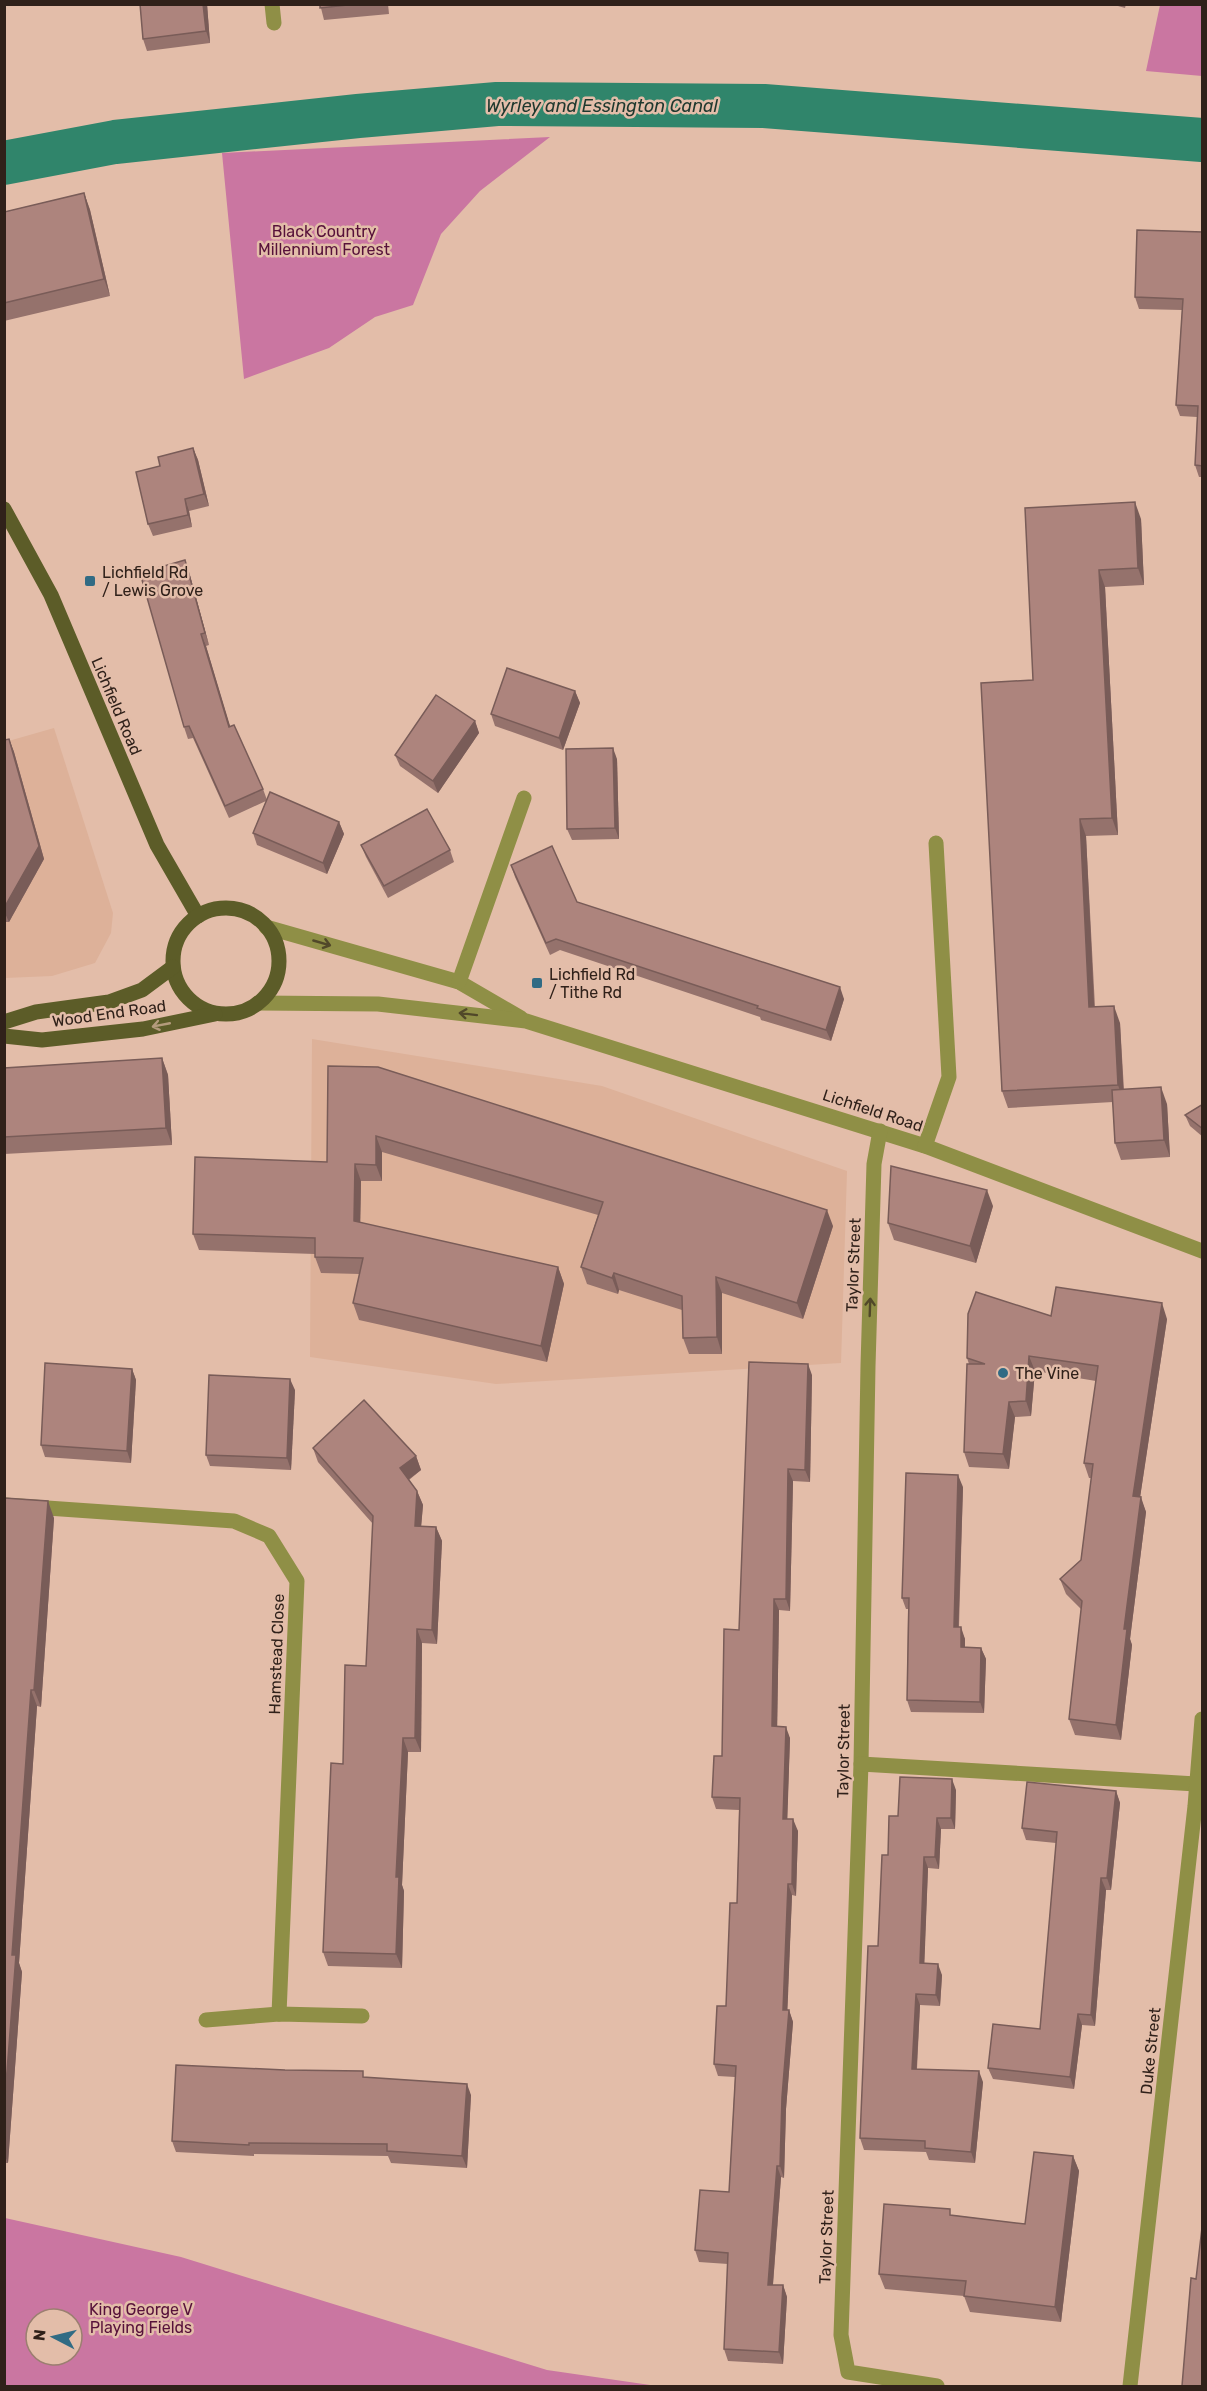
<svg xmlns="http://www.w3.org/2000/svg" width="1207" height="2391" font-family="Rubik,sans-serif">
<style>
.built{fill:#ddb199}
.green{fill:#ca76a1;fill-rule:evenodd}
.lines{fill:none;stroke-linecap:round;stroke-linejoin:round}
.canal{stroke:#30856b;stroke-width:44}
.minor{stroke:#8f8f46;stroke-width:15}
.major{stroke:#5c5c28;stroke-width:15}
.wall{fill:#95726c}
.shaded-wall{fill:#795c58}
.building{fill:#ad847d;stroke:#795c58;stroke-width:1.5}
.oneway{stroke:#514829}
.oneway2{stroke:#b49b7c}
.poi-dot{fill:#316b84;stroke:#e3bda9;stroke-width:2}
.labels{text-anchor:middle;stroke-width:5;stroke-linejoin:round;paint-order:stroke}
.park-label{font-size:16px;fill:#57113a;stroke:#e3bda9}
.poi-label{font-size:16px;fill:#30211a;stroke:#e3bda9;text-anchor:start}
.street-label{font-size:16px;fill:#30211a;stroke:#e3bda9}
.water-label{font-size:18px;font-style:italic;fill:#1e382e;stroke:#e3bda9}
</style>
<rect width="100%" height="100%" fill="#e3bda9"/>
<g class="built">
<path d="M 54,728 L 113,913 L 111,933 L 95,963 L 52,976 L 5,978 L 5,742 Z"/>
<path d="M 312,1039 L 602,1086 L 847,1171 L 841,1363 L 496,1384 L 310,1357 Z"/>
</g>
<g class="green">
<path d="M 1160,5 L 1202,5 L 1202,76 L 1146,71 Z"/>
<path d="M 550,137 L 480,191 L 441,234 L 413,305 L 375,317 L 329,348 L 244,379 L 222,153 Z"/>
<path d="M 5,2218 L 181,2257 L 547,2370 L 657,2386 L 5,2386 ZM 36,2319 L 72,2319 L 72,2355 L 36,2355 Z"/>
</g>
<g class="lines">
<path class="canal" d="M 4,163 L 115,142 L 358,116 L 497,104 L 764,106 L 1202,140"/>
<g class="minor">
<path d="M 272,4 L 274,23"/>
<path d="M 266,927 L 459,982 L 521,1018"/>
<path d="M 459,982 L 524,798"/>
<path d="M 258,1003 L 378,1004 L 526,1021 L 925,1146 L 1202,1251"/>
<path d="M 880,1131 L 874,1164 L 868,1366 L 861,1764 L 841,2335 L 848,2372 L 937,2386"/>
<path d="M 925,1146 L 949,1077 L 936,843"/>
<path d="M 4,1505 L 234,1521 L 269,1536 L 297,1581 L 279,2014"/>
<path d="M 861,1764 L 1196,1784"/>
<path d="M 206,2020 L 279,2014 L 362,2016"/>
<path d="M 1130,2386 L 1195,1806 L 1202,1719"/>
</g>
<g class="major">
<path d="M 4,509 L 51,595 L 157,845 L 198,916"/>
<circle cx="226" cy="961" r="53"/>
<path d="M 4,1022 L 36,1012 L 109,1002 L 142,990 L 173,967"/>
<path d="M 4,1036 L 42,1040 L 143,1029 L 215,1014"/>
</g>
</g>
<g class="wall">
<path d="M 140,4 L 207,4 L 210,43 L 147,51 L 143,39 Z"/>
<path d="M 320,4 L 388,4 L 389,14 L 324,20 Z"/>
<path d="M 1111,4 L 1126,4 L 1125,8 Z"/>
<path d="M 84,193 L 90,210 L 110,296 L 4,321 L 4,212 Z"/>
<path d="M 1203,232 L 1203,477 L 1199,477 L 1195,465 L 1197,417 L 1180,416 L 1176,405 L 1182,310 L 1139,309 L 1135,297 Z"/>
<path d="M 193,448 L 198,460 L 209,506 L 189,511 L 192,527 L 153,536 L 148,524 L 160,466 Z"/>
<path d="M 1025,508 L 1141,519 L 1144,585 L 1105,587 L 1118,835 L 1086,836 L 1095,1007 L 1120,1023 L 1124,1090 L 1167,1104 L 1170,1157 L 1121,1160 L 1115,1143 L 1113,1102 L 1008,1108 L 1002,1091 L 1033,680 Z"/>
<path d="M 185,560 L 189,572 L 209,645 L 206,646 L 230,727 L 263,789 L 267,800 L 339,822 L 344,834 L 327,874 L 257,845 L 253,833 L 266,801 L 229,818 L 193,738 L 188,739 L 184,727 Z"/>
<path d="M 575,691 L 580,703 L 563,750 L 495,726 L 491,714 Z"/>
<path d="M 475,721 L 479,733 L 438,793 L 400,766 L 395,755 Z"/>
<path d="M 9,739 L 14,752 L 44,859 L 9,922 L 4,922 L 4,740 Z"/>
<path d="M 617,759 L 619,839 L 572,840 L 567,829 Z"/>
<path d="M 361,845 L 450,850 L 454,862 L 388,898 L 366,857 Z"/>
<path d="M 511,865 L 577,902 L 844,999 L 831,1041 L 761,1020 L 760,1017 L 560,950 L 550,955 L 515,877 Z"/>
<path d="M 162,1058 L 168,1075 L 172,1145 L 4,1154 L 4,1068 Z"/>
<path d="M 328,1066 L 833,1226 L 803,1319 L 722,1293 L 722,1354 L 689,1354 L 683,1338 L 682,1310 L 619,1290 L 618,1294 L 587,1284 L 581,1267 L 598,1215 L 382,1152 L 382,1181 L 361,1181 L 360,1223 L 558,1267 L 564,1284 L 547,1362 L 359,1320 L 353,1303 L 360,1274 L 321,1273 L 315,1257 L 315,1254 L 199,1250 L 193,1234 L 327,1162 Z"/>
<path d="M 1203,1104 L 1203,1137 L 1190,1126 L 1185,1115 Z"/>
<path d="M 993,1206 L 976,1263 L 894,1240 L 888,1223 Z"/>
<path d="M 1051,1316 L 1167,1319 L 1140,1497 L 1146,1512 L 1130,1639 L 1132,1645 L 1121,1740 L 1075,1735 L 1069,1719 L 1081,1609 L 1066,1594 L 1060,1579 L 1081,1560 L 1092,1478 L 1089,1478 L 1084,1463 L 1096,1381 L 1035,1371 L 1031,1416 L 1015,1417 L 1009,1469 L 969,1467 L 964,1452 L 969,1364 L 967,1358 Z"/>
<path d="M 132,1369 L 136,1380 L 131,1463 L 45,1457 L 41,1445 Z"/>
<path d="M 812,1375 L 810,1482 L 793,1481 L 790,1611 L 779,1610 L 777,1726 L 790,1738 L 787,1819 L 798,1831 L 796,1896 L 792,1895 L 787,2010 L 789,2010 L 793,2022 L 786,2109 L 784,2178 L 781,2177 L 773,2285 L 783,2285 L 787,2297 L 783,2364 L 728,2361 L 724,2349 L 728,2264 L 699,2262 L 695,2250 L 729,2192 L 735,2077 L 718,2076 L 714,2064 L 726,2006 L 737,1903 L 739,1810 L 716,1809 L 712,1797 L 722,1756 L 739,1630 Z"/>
<path d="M 295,1390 L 291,1470 L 210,1466 L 206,1455 Z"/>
<path d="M 313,1448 L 416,1456 L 421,1470 L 409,1480 L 417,1491 L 423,1505 L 421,1526 L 436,1527 L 442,1541 L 437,1644 L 422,1643 L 421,1752 L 408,1752 L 402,1885 L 404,1891 L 402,1968 L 328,1966 L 323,1952 L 343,1764 L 366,1666 L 373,1524 L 318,1462 Z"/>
<path d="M 963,1487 L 959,1627 L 965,1639 L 965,1647 L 981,1648 L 986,1659 L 984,1713 L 911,1712 L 907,1700 L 908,1609 L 906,1609 L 902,1598 Z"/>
<path d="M 4,1498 L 54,1518 L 41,1707 L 37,1706 L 19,1963 L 22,1972 L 8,2163 L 4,2163 Z"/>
<path d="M 956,1790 L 955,1829 L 941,1829 L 939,1869 L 928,1868 L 924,1963 L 942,1975 L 940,2006 L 920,2005 L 917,2069 L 983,2082 L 975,2163 L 929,2160 L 926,2152 L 864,2150 L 860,2138 L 878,1946 L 888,1855 L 898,1816 Z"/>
<path d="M 1116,1791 L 1120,1803 L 1111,1890 L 1106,1890 L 1095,2026 L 1082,2025 L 1074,2089 L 993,2079 L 988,2068 L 1040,2029 L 1056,1843 L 1026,1840 L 1022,1828 Z"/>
<path d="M 365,2077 L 471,2095 L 467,2168 L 391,2163 L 388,2156 L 254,2154 L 254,2156 L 176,2152 L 172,2141 Z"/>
<path d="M 1073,2156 L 1079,2171 L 1061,2322 L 970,2312 L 964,2296 L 885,2289 L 879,2274 L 952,2215 L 1025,2224 Z"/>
</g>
<g class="shaded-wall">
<path d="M 203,4 L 207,4 L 210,43 L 206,31 Z"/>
<path d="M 84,193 L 90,210 L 110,296 L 104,279 Z"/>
<path d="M 193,448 L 198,460 L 209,506 L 204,494 Z"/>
<path d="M 185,499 L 189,511 L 192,527 L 188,515 Z"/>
<path d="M 1135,502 L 1141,519 L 1144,585 L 1138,568 Z"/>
<path d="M 185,560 L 189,572 L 209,645 L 205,633 Z"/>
<path d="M 1099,570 L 1105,587 L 1118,835 L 1112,818 Z"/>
<path d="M 201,634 L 206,646 L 234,739 L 229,727 Z"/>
<path d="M 575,691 L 580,703 L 563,750 L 559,738 Z"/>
<path d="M 475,721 L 479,733 L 438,793 L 433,781 Z"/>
<path d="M 9,739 L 14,752 L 44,859 L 9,922 L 4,911 L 4,908 Z"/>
<path d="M 613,748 L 617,759 L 619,839 L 615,828 Z"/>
<path d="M 1080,819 L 1086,836 L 1095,1024 L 1089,1007 Z"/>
<path d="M 339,822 L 344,834 L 327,874 L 323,863 Z"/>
<path d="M 840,987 L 844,999 L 831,1041 L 826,1030 Z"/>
<path d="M 1114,1006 L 1120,1023 L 1124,1102 L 1118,1085 Z"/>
<path d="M 162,1058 L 168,1075 L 172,1145 L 166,1128 Z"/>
<path d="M 1161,1087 L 1167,1104 L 1170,1157 L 1164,1140 Z"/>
<path d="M 376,1136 L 382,1152 L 382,1181 L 376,1165 Z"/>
<path d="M 355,1164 L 361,1181 L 360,1238 L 354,1221 Z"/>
<path d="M 987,1190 L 993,1206 L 976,1263 L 970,1246 Z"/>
<path d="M 827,1210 L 833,1226 L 803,1319 L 797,1303 Z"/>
<path d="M 558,1267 L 564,1284 L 547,1362 L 541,1346 Z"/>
<path d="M 614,1273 L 619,1290 L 618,1294 L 612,1278 Z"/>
<path d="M 716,1277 L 722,1293 L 722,1354 L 717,1337 Z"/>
<path d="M 1162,1303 L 1167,1319 L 1138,1511 L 1133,1496 Z"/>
<path d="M 1029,1356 L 1035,1371 L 1031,1416 L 1026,1401 Z"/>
<path d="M 808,1364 L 812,1375 L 810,1482 L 805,1470 Z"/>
<path d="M 132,1369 L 136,1380 L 131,1463 L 127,1451 Z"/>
<path d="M 290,1379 L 295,1390 L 291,1470 L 287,1458 Z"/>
<path d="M 1009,1402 L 1015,1417 L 1009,1469 L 1003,1454 Z"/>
<path d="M 416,1456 L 421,1470 L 405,1482 L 400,1468 Z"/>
<path d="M 788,1469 L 793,1481 L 790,1611 L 786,1599 Z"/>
<path d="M 958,1475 L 963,1487 L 958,1639 L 954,1627 Z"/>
<path d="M 417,1491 L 423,1505 L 420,1540 L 415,1526 Z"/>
<path d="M 1141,1497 L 1146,1512 L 1130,1639 L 1132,1645 L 1121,1740 L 1116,1725 L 1124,1629 Z"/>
<path d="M 48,1501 L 54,1518 L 41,1707 L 34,1690 Z"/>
<path d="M 436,1527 L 442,1541 L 437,1644 L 432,1630 Z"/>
<path d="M 774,1599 L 779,1610 L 777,1738 L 772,1726 Z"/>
<path d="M 961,1627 L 965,1639 L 965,1659 L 961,1647 Z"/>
<path d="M 417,1629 L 422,1643 L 421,1752 L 415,1738 Z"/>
<path d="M 981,1648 L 986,1659 L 984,1713 L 980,1702 Z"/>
<path d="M 31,1690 L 37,1706 L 19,1963 L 22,1972 L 8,2163 L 4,2154 L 4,2110 L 12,1955 Z"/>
<path d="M 786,1727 L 790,1738 L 787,1830 L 783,1819 Z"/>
<path d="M 403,1738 L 408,1752 L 402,1885 L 404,1891 L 402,1968 L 396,1954 L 396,1877 Z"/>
<path d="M 952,1779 L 956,1790 L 955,1829 L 951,1818 Z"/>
<path d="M 1116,1791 L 1120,1803 L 1111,1890 L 1107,1878 Z"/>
<path d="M 937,1818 L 941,1829 L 939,1869 L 935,1857 Z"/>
<path d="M 793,1819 L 798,1831 L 796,1896 L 792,1884 Z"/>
<path d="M 924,1857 L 928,1868 L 924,1974 L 920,1963 Z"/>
<path d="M 1101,1878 L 1106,1890 L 1095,2026 L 1091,2015 Z"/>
<path d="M 788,1884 L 792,1895 L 787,2022 L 783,2010 Z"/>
<path d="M 938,1964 L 942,1975 L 940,2006 L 936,1995 Z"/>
<path d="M 916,1994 L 920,2005 L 916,2080 L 912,2069 Z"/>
<path d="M 789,2010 L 793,2022 L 786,2109 L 784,2178 L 780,2166 L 782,2097 Z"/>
<path d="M 1078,2014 L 1082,2025 L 1074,2089 L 1070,2077 Z"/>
<path d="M 979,2071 L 983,2082 L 975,2163 L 971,2152 Z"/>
<path d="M 467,2084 L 471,2095 L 467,2168 L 462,2156 Z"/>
<path d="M 1073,2156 L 1079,2171 L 1061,2322 L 1055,2307 Z"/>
<path d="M 777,2166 L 781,2177 L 772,2296 L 768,2285 Z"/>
<path d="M 783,2285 L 787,2297 L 783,2364 L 779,2352 Z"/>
</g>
<g class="building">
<path d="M 140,4 L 203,4 L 206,31 L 143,39 Z"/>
<path d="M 320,4 L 357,4 L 320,8 Z"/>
<path d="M 84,193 L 104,279 L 4,303 L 4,212 Z"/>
<path d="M 1137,230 L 1203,232 L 1203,466 L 1195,465 L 1198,406 L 1176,405 L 1183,299 L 1135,297 Z"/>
<path d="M 193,448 L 204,494 L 185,499 L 188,515 L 148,524 L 136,472 L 160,466 L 158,457 Z"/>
<path d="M 1135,502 L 1138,568 L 1099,570 L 1112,818 L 1080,819 L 1089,1007 L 1114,1006 L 1118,1085 L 1002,1091 L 981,683 L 1033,680 L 1025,508 Z"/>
<path d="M 185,560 L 205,633 L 201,634 L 229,727 L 234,725 L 263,789 L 225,806 L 189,726 L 184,727 L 140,573 Z"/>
<path d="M 507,668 L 575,691 L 559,738 L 491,714 Z"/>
<path d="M 436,695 L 475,721 L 433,781 L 395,755 Z"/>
<path d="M 9,739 L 39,846 L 4,908 L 4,740 Z"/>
<path d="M 613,748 L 615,828 L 567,829 L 566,749 Z"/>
<path d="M 270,792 L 339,822 L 323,863 L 253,833 Z"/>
<path d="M 427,809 L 450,850 L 384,886 L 361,845 Z"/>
<path d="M 552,846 L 577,902 L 840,987 L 826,1030 L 757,1008 L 758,1006 L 556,939 L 546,943 L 511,865 Z"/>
<path d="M 162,1058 L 166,1128 L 4,1137 L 4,1068 Z"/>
<path d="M 328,1066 L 378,1067 L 827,1210 L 797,1303 L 716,1277 L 717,1337 L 683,1338 L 682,1296 L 614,1273 L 612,1278 L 581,1267 L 603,1202 L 376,1136 L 376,1165 L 355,1164 L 354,1221 L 558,1267 L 541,1346 L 353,1303 L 363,1258 L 315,1257 L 315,1238 L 193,1234 L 195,1157 L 327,1162 Z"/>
<path d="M 1161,1087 L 1164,1140 L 1115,1143 L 1112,1090 Z"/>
<path d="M 1203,1104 L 1203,1129 L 1185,1115 Z"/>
<path d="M 891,1166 L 987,1190 L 970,1246 L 888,1223 Z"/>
<path d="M 1056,1287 L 1162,1303 L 1133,1496 L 1141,1497 L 1124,1629 L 1127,1629 L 1116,1725 L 1069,1719 L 1082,1601 L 1060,1579 L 1081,1560 L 1093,1464 L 1084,1463 L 1098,1366 L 1029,1356 L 1026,1401 L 1009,1402 L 1003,1454 L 964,1452 L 967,1364 L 985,1364 L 967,1358 L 968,1314 L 976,1292 L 1051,1316 Z"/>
<path d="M 749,1362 L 808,1364 L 805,1470 L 788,1469 L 786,1599 L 774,1599 L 772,1726 L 786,1727 L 783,1819 L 793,1819 L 792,1884 L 788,1884 L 783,2010 L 789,2010 L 782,2097 L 780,2166 L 777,2166 L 768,2285 L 783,2285 L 779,2352 L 724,2349 L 728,2253 L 695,2250 L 700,2190 L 729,2192 L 736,2066 L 714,2064 L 717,2006 L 726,2006 L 730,1903 L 737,1903 L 740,1798 L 712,1797 L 714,1756 L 722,1756 L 724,1629 L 739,1630 Z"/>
<path d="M 45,1363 L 132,1369 L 127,1451 L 41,1445 Z"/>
<path d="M 209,1375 L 290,1379 L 287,1458 L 206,1455 Z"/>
<path d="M 364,1400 L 416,1456 L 400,1468 L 417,1491 L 415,1526 L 436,1527 L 432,1630 L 417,1629 L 415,1738 L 403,1738 L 396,1877 L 399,1877 L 396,1954 L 323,1952 L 331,1763 L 343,1764 L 345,1665 L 366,1666 L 373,1516 L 313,1448 Z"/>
<path d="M 906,1473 L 958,1475 L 954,1627 L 961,1627 L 961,1647 L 981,1648 L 980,1702 L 907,1700 L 909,1598 L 902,1598 Z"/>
<path d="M 4,1498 L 48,1501 L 34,1690 L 31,1690 L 12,1955 L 16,1955 L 4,2110 Z"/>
<path d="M 900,1777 L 952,1779 L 951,1818 L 937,1818 L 935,1857 L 924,1857 L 920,1963 L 938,1964 L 936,1995 L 916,1994 L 912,2069 L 979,2071 L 971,2152 L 925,2148 L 925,2141 L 860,2138 L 868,1946 L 878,1946 L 882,1855 L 888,1855 L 889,1816 L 898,1816 Z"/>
<path d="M 1027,1782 L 1116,1791 L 1107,1878 L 1101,1878 L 1091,2015 L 1078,2014 L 1070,2077 L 988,2068 L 993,2024 L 1040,2029 L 1057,1832 L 1022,1828 Z"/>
<path d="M 176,2065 L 285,2070 L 363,2071 L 363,2077 L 467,2084 L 462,2156 L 387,2151 L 387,2144 L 249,2143 L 249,2145 L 172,2141 Z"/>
<path d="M 1034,2152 L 1073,2156 L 1055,2307 L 964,2296 L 966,2281 L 879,2274 L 884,2204 L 950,2209 L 950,2215 L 1025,2224 Z"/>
<path d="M 1203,2219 L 1203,2386 L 1182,2386 L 1191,2278 L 1196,2279 Z"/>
</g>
<defs><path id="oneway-shaft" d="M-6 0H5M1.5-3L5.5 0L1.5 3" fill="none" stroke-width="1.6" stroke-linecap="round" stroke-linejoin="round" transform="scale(1.5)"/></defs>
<g class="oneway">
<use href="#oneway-shaft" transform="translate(322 943) rotate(16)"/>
<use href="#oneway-shaft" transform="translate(468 1014) rotate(-173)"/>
<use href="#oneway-shaft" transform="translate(870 1307) rotate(-88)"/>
</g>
<use class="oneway2" href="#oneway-shaft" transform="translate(161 1025) rotate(169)"/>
<g class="poi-dot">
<rect x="84" y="575" width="12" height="12" rx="3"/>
<rect x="531" y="977" width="12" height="12" rx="3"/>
<circle cx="1003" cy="1373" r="6"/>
</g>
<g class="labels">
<g class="park-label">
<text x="324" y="237">Black Country<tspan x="324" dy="18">Millennium Forest</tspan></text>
<text x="141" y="2315">King George V<tspan x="141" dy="18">Playing Fields</tspan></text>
</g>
<g class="poi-label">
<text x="102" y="578">Lichfield Rd<tspan x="102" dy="18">/ Lewis Grove</tspan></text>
<text x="549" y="980">Lichfield Rd<tspan x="549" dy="18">/ Tithe Rd</tspan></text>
<text x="1015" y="1379">The Vine</text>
</g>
<g class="street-label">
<text transform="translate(117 706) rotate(67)" y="6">Lichfield Road</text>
<text transform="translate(109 1013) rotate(-8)" y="6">Wood End Road</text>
<text transform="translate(873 1110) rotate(18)" y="6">Lichfield Road</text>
<text transform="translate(853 1265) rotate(-88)" y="6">Taylor Street</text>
<text transform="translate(276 1654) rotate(-88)" y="6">Hamstead Close</text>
<text transform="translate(843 1751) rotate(-89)" y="6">Taylor Street</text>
<text transform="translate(1150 2051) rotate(-84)" y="6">Duke Street</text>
<text transform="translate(826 2237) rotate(-88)" y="6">Taylor Street</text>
</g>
<g class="water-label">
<text x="602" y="112">Wyrley and Essington Canal</text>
</g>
</g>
<rect width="1207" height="2391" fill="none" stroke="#30211a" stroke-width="12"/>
<g transform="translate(54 2337) rotate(277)"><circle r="28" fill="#e3bda9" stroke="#9b7f70" stroke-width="1.5"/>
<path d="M0-4.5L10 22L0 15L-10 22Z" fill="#316b84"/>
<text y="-9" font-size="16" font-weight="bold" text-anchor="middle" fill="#30211a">N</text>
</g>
</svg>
